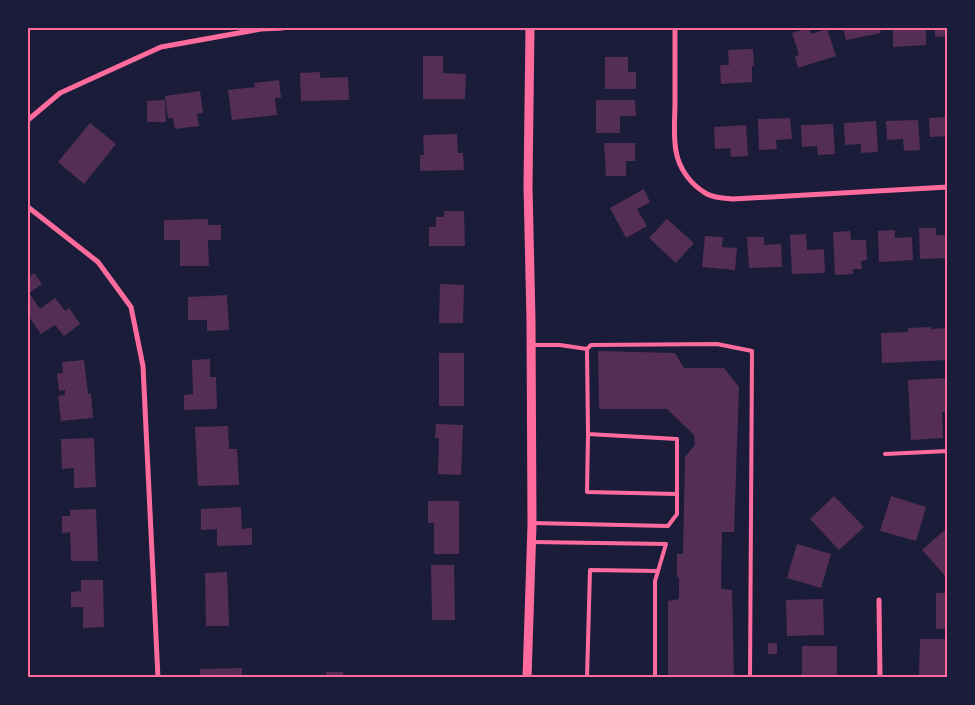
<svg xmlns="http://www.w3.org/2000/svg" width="975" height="705" font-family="Poppins,sans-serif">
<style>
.building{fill:#542f53}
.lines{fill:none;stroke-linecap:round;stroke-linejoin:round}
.service{stroke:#ff6b9d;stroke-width:4}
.minor{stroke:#ff6b9d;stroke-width:5}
.tertiary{stroke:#ff6b9d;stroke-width:9}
.neatline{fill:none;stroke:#ff6b9d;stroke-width:2}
</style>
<rect width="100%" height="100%" fill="#1b1b3a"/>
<g class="building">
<path d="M 809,28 L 811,34 L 827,29 L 836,56 L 798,68 L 795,56 L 799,55 L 792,33 Z"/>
<path d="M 843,28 L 880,28 L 881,33 L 846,40 Z"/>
<path d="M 893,28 L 926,28 L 926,45 L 893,47 Z"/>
<path d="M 935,28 L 948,28 L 948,36 L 935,37 Z"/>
<path d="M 753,49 L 754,66 L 752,66 L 752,82 L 721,84 L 720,65 L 729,65 L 728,50 Z"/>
<path d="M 423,56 L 443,56 L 443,73 L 466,74 L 465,99 L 423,99 Z"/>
<path d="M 605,57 L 628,57 L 628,72 L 636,72 L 636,89 L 605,89 Z"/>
<path d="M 320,72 L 320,78 L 348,77 L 349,100 L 301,101 L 300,73 Z"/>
<path d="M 279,80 L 281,98 L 275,98 L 277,115 L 232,120 L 228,90 L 255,87 L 254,83 Z"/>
<path d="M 200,91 L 203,113 L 197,114 L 199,126 L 175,129 L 173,118 L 168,118 L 165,96 Z"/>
<path d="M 165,100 L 166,122 L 147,122 L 147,101 Z"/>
<path d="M 596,100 L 635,100 L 636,116 L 620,116 L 620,133 L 596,133 Z"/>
<path d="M 948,117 L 948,136 L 930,137 L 929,118 Z"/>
<path d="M 790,118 L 792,139 L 776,140 L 777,149 L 759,150 L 758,119 Z"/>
<path d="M 918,120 L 920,150 L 904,151 L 903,139 L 887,140 L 886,121 Z"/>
<path d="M 876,121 L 878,152 L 861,153 L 861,144 L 845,145 L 844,123 Z"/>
<path d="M 90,123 L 116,144 L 84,184 L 58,162 Z"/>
<path d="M 833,124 L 835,154 L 818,155 L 817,146 L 802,147 L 801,125 Z"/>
<path d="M 746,125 L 748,156 L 731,157 L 730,148 L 715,149 L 714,127 Z"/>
<path d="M 457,134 L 458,153 L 463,153 L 464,170 L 420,171 L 420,155 L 424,155 L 423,135 Z"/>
<path d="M 604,143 L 635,143 L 635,161 L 626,161 L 626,176 L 606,176 Z"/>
<path d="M 644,189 L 650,202 L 637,209 L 647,226 L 626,238 L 610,208 Z"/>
<path d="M 444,211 L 464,211 L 465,246 L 429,246 L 429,227 L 436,227 L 436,217 L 444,217 Z"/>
<path d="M 208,219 L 208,225 L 221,225 L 221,240 L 208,240 L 209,266 L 180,266 L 180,240 L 164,240 L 164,220 Z"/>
<path d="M 667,219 L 694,243 L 676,263 L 649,238 Z"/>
<path d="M 919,228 L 936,228 L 936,235 L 948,235 L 948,258 L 920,259 Z"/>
<path d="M 895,230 L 895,238 L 912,237 L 913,260 L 879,262 L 878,231 Z"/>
<path d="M 850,231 L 851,240 L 866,240 L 867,260 L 861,261 L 862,269 L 853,269 L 853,274 L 835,275 L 833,232 Z"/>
<path d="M 806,234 L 807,250 L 824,249 L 825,273 L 792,274 L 790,235 Z"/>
<path d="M 705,236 L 723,237 L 722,247 L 737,248 L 735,270 L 702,267 Z"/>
<path d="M 747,237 L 764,237 L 764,245 L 781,244 L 782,267 L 749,268 Z"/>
<path d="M 34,273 L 42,284 L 29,293 L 40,309 L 55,298 L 65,311 L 69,308 L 80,324 L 64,336 L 55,325 L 41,334 L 28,315 L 28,278 Z"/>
<path d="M 440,284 L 464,285 L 463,323 L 439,323 Z"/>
<path d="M 227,295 L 229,330 L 207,331 L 207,320 L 188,320 L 188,297 Z"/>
<path d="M 931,327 L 931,329 L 948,328 L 948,360 L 882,363 L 881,333 L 908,332 L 908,328 Z"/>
<path d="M 598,351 L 675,353 L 684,368 L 724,368 L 739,387 L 734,532 L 722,532 L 721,589 L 732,590 L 734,678 L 668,678 L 668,601 L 679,599 L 679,578 L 677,577 L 677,554 L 683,554 L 685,457 L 695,445 L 694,435 L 667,409 L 599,409 Z"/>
<rect x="439" y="353" width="25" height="53"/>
<path d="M 210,359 L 210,377 L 216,377 L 217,409 L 184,410 L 184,395 L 193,394 L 192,360 Z"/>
<path d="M 84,360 L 88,394 L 91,394 L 93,418 L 61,421 L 58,396 L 65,395 L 65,390 L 59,391 L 57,374 L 63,373 L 62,362 Z"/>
<path d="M 948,378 L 948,412 L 942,412 L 943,438 L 911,440 L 908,380 Z"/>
<path d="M 436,424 L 463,425 L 461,475 L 438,474 L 439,438 L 435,438 Z"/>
<path d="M 228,426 L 229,449 L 237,449 L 239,485 L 198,486 L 195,427 Z"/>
<path d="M 94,438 L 96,487 L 74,488 L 74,468 L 62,469 L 61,439 Z"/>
<path d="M 834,496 L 864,527 L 839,550 L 810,519 Z"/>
<path d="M 891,496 L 926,507 L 916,541 L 880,531 Z"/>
<path d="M 428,501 L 459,501 L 459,554 L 434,554 L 434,523 L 428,523 Z"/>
<path d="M 241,507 L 242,529 L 252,528 L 252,545 L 217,546 L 217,529 L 201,530 L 201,509 Z"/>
<path d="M 96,509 L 98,561 L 71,561 L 70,532 L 62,533 L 62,516 L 70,516 L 70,510 Z"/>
<path d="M 948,527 L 948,579 L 922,550 Z"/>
<path d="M 797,544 L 831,554 L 821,588 L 787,578 Z"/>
<path d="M 431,565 L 454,565 L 455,620 L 432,620 Z"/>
<path d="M 227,572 L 229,626 L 206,626 L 205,573 Z"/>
<path d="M 81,580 L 103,580 L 104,627 L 83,628 L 83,607 L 71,607 L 71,592 L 81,591 Z"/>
<rect x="936" y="593" width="12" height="36"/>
<path d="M 823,599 L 824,635 L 787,636 L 786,600 Z"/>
<path d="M 920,639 L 948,639 L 948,675 L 919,675 Z"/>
<rect x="768" y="643" width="9" height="11"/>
<rect x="802" y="646" width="35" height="32"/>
<path d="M 242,668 L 242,678 L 200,678 L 200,669 Z"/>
<rect x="326" y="672" width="17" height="6"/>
</g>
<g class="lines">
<g class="service">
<path d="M 531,345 L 560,345 L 587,349 L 588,434 L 677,439 L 677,514 L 668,526 L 532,523"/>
<path d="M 587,349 L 591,345 L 717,344 L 752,351 L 750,678"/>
<path d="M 588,434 L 587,492 L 677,494"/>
<path d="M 885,454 L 948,451"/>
<path d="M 531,542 L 666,544 L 655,581 L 655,678"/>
<path d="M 587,678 L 590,570 L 658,571"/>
</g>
<g class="minor">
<path d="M 675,28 C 675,52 675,77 675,101 C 675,118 673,135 676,151 C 679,169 691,185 707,194 C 714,198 724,198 733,199 L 948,187"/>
<path d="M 28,120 L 60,93 L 161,47 L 261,29 L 283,28"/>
<path d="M 28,207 L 98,262 L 131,307 L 143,366 L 158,678"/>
<path d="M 879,600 L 880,678"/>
</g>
<path class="tertiary" d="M 527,678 L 532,525 L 531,321 L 528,186 L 530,28"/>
</g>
<rect width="975" height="705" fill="none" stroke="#1b1b3a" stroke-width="58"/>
<rect x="29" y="29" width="917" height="647" class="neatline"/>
</svg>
